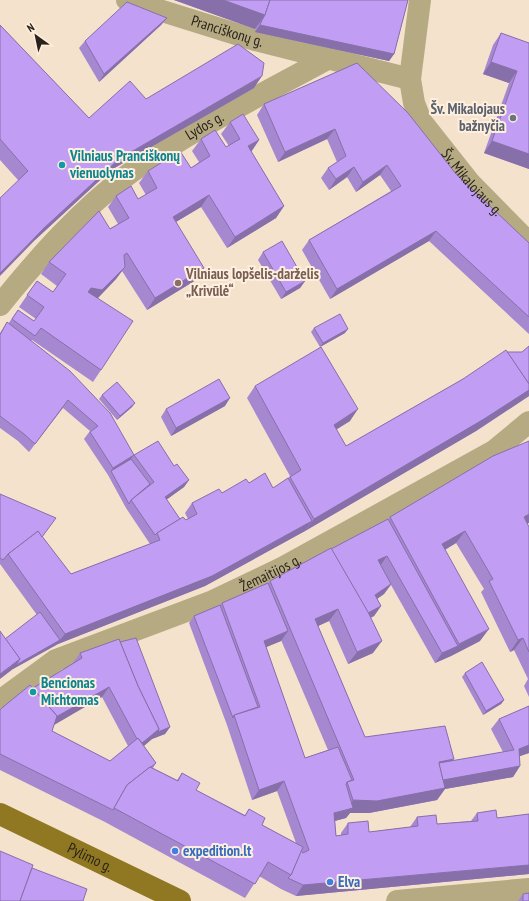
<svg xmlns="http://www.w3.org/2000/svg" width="529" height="901" font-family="'PT Sans Narrow',sans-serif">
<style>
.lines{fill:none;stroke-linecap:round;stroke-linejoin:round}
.minor{stroke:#b6aa82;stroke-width:22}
.primary{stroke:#8f7821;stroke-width:22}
.wall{fill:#a688d1;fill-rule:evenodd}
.shaded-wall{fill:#876faa}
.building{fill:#c19ef3;stroke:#876faa}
.worship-dot{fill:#6b7280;stroke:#feefdf;stroke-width:1.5}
.culture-dot{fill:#0f9aa8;stroke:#feefdf;stroke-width:1.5}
.education-dot{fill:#8d6e63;stroke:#feefdf;stroke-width:1.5}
.shop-dot{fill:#3f7fe0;stroke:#feefdf;stroke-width:1.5}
.labels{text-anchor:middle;stroke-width:4;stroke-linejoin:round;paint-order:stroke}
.street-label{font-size:15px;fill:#29231b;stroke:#feefdf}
.worship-label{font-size:15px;font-weight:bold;fill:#5b616d;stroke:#feefdf;text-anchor:end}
.culture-label{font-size:15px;font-weight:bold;fill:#0d838f;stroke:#feefdf;text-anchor:start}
.education-label{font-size:15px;font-weight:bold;fill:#785e54;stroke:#feefdf;text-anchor:start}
.shop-label{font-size:15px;font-weight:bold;fill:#366cbe;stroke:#feefdf;text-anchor:start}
</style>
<rect width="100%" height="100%" fill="#f4e2cd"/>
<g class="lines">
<g class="minor">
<path id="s1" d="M 127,0 L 255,40 L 410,79"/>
<path id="s2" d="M 420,0 L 410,79 L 414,103 L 421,121 L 470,183 L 529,243"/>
<path id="s3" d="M 0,305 C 39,257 80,210 130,173 C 192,129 261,95 327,59"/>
<path id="s4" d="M 0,701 L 56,660 L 213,601 L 284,567 L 494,451 L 529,422"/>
<path d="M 397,901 L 529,889"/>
</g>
<path class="primary" id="s5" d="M 0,814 L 180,901"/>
</g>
<g class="wall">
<path d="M 174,0 L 408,0 L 394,54 L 389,61 L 255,32 L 256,28 L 255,29 Z"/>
<path d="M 167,18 L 161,25 L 99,82 L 79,48 L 85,41 Z"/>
<path d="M 0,25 L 89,118 L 146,99 L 254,88 L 111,170 L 35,240 L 18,180 L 0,160 Z"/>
<path d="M 501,33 L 529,43 L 529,169 L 484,153 L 509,83 L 483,74 L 493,45 Z"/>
<path d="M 357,63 L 456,174 L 529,243 L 529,334 L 429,241 L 330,299 L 302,250 L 309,240 L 391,191 L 380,175 L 356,192 L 347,177 L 329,190 L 321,178 L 328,168 L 337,162 L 327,139 L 278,162 L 257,115 L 264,104 Z"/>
<path d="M 230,122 L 259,140 L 251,152 L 284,206 L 276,218 L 227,248 L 201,207 L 176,222 L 196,280 L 147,310 L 122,271 L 116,279 L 98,298 L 101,370 L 93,382 L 32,340 L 31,341 L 134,455 L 174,466 L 189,480 L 184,487 L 166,500 L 180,519 L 186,520 L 188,519 L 185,513 L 192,503 L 222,493 L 249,483 L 273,488 L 288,478 L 290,476 L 247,398 L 255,386 L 350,421 L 336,430 L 346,446 L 463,379 L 507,352 L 522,352 L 529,346 L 529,396 L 476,431 L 305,531 L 205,586 L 58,644 L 13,669 L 5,639 L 37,615 L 0,564 L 0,494 L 42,537 L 71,574 L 150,544 L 126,508 L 108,475 L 84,439 L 90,431 L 63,408 L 29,452 L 18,441 L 0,428 L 0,333 L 7,322 L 8,324 L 18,310 L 34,321 L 36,319 L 19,307 L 37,281 L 53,292 L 57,286 L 41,274 L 49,262 L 118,224 L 108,207 L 116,196 L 138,199 L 146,195 L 139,183 L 148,171 L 191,168 L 199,162 L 192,151 L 201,139 L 226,147 L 229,146 L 221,134 Z"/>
<path d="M 263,252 L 305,281 L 300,288 L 281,299 L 258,260 Z"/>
<path d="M 314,328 L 345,333 L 320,347 L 311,332 Z"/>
<path d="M 102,395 L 135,403 L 132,407 L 117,420 L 99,399 Z"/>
<path d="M 225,406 L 171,436 L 161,417 L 166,409 Z"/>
<path d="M 390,517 L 527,523 L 529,527 L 529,697 L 524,686 L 528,679 L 514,650 L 510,652 L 481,592 L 484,589 L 456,543 L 445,550 L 480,641 L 451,656 L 435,663 L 391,585 L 384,594 L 377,599 L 381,606 L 374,616 L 370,618 L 373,653 L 348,664 L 329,621 L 318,626 L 365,737 L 452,761 L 503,752 L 491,729 L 499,719 L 529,706 L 529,753 L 519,756 L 520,766 L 513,777 L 445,789 L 437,800 L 369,813 L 350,813 L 346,818 L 335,821 L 336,836 L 341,835 L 341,833 L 348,823 L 369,832 L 410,827 L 417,817 L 437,824 L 471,821 L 477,813 L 497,818 L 529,814 L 529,874 L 296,896 L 281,889 L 259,876 L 245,898 L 105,822 L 0,770 L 0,710 L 33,688 L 73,663 L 80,653 L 170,727 L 165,734 L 152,739 L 144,746 L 156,763 L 153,768 L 177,780 L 182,773 L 196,790 L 245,815 L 249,809 L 262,825 L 296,843 L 277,791 L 252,800 L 227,725 L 189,623 L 194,616 L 220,605 L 222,603 L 268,583 L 270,581 L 388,519 ZM 281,640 L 328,750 L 305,758 L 266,647 L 281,641 ZM 102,697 L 128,746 L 110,761 L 52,731 L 54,724 Z"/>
<path d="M 465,673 L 504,700 L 501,704 L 483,715 L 462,677 Z"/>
<path d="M 523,894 L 529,901 L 518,901 Z"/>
</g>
<g class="shaded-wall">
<path d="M 174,0 L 223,0 L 265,15 L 255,29 Z"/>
<path d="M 167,18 L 161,25 L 99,82 L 104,74 Z"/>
<path d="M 260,25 L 394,54 L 389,61 L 255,32 Z"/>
<path d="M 491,62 L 517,71 L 509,83 L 483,74 Z"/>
<path d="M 262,76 L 254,88 L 111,170 L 35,240 L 0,276 L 0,273 L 44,228 L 119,159 Z"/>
<path d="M 335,129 L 327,139 L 278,162 L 285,152 Z"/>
<path d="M 259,140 L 251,152 L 248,146 Z"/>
<path d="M 492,141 L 529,154 L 529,169 L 484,153 Z"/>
<path d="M 387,165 L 380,175 L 356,192 L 363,182 Z"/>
<path d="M 354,167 L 347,177 L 329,190 L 336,179 Z"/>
<path d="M 209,195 L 201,207 L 164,229 L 173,217 Z"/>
<path d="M 284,206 L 276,218 L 227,248 L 235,237 Z"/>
<path d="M 436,231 L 429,241 L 330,299 L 337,289 Z"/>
<path d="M 125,267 L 116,279 L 94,302 L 82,300 L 91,288 Z"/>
<path d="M 204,268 L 196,280 L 147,310 L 155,298 Z"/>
<path d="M 305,281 L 300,288 L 281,299 L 286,292 Z"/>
<path d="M 348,329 L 345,333 L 320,347 L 323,343 Z"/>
<path d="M 529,390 L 529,392 L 523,400 L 476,431 L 305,531 L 314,519 Z"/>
<path d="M 529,392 L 529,396 L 523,400 Z"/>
<path d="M 230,398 L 225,406 L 171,436 L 176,428 Z"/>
<path d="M 135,403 L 132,407 L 117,420 L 120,416 Z"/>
<path d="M 358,409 L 350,421 L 325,436 L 334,425 Z"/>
<path d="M 134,455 L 128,463 L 111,471 L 113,468 Z"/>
<path d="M 189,480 L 184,487 L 159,505 L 165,497 Z"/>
<path d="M 529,514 L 529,523 L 515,529 L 524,517 Z"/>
<path d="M 312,521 L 305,531 L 205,586 L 58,644 L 13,669 L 0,679 L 0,674 L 20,659 L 60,640 L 65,634 Z"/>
<path d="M 465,531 L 456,543 L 434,556 L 442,544 Z"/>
<path d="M 387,556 L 380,566 L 378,560 Z"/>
<path d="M 391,584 L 384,594 L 368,605 L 375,595 Z"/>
<path d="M 381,606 L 374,616 L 359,624 L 366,614 Z"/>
<path d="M 338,609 L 329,621 L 307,631 L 315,619 Z"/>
<path d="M 489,629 L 480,641 L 451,656 L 435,663 L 442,653 L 458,646 L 459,644 Z"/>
<path d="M 288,631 L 281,641 L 257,651 L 264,641 Z"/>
<path d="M 523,638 L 514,650 L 510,652 L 518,640 Z"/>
<path d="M 382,641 L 373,653 L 348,664 L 357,652 Z"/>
<path d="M 109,687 L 102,697 L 49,728 L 56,717 Z"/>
<path d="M 504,700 L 501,704 L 483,715 L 486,711 Z"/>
<path d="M 170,727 L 165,734 L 152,739 L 133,755 L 140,745 L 159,729 Z"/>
<path d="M 529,745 L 529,753 L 512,759 L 519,749 Z"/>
<path d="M 454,759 L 445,771 L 440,772 L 439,762 Z"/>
<path d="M 520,766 L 513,777 L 445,789 L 437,800 L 369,813 L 350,813 L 346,818 L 327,823 L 334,813 L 346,810 L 353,800 L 442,780 Z"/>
<path d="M 284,781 L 277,791 L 252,800 L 259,790 Z"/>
<path d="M 529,865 L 529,874 L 296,896 L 303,885 Z"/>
</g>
<g class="building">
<path d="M 223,0 L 270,0 L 265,15 Z"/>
<path d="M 270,0 L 408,0 L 394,54 L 260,25 L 262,20 L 265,15 Z"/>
<path d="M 127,2 L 167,18 L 104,74 L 85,41 Z"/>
<path d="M 0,25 L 89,118 L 130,81 L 146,99 L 238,44 L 264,63 L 262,76 L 119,159 L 44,228 L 0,273 L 0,198 L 28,171 L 0,139 Z"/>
<path d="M 501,33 L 529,43 L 529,154 L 492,141 L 517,71 L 491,62 Z"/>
<path d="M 357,63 L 408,113 L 456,174 L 529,243 L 529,317 L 436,231 L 337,289 L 309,240 L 401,186 L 387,165 L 363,182 L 354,167 L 336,179 L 328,168 L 346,156 L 335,129 L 285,152 L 264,104 Z"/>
<path d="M 243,114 L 259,140 L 248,146 L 284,206 L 235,237 L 209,195 L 173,217 L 204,268 L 155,298 L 127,253 L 124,255 L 125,267 L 102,290 L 91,288 L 88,292 L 133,321 L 101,370 L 41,328 L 35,336 L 12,319 L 18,310 L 34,321 L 44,307 L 27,295 L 37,281 L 53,292 L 66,274 L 49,262 L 99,211 L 110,229 L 129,218 L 116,196 L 131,186 L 138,199 L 157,188 L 148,171 L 180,151 L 191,168 L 210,156 L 201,139 L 215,130 L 226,147 L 240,139 L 230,122 Z"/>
<path d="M 282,241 L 305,281 L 286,292 L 263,252 Z"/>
<path d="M 340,314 L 348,329 L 323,343 L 314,328 Z"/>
<path d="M 7,322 L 70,371 L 110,413 L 134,455 L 113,468 L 90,432 L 98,426 L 68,400 L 35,444 L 24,434 L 0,416 L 0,335 Z"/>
<path d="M 529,346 L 529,384 L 507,352 L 522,352 Z"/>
<path d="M 321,347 L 358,409 L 334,425 L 346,446 L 463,379 L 506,350 L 529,384 L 529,390 L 484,419 L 314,519 L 290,477 L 301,470 L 255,386 Z"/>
<path d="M 219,379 L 230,398 L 176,428 L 166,409 Z"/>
<path d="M 117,382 L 135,403 L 120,416 L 102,395 Z"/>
<path d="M 158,441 L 174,466 L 177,464 L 189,480 L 165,497 L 180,519 L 157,533 L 155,535 L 131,500 L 154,482 L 134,455 Z"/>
<path d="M 529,441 L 529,514 L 524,517 L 529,527 L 529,652 L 523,638 L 518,640 L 489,581 L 493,579 L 465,531 L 442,544 L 489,629 L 459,644 L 390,517 L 493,456 Z"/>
<path d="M 131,459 L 150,484 L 131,500 L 129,504 L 111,471 Z"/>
<path d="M 265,473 L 273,488 L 288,478 L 312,521 L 212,576 L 65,634 L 8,554 L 38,531 L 71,574 L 160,540 L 157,533 L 183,517 L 186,520 L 197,514 L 192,503 L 219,489 L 222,493 L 246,479 L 249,483 Z"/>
<path d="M 0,494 L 56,518 L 42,537 L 38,531 L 8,554 L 3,560 L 0,558 Z"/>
<path d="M 388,519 L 458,646 L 442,653 L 387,556 L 378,560 L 391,584 L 375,595 L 381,606 L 368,613 L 331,549 Z"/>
<path d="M 331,548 L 368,612 L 382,641 L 357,652 L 338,609 L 315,619 L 365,737 L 445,726 L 454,759 L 439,762 L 445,788 L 377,801 L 353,800 L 347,782 L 354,780 L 270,581 Z"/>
<path d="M 268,583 L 288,631 L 264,641 L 305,758 L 338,747 L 352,780 L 347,782 L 346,784 L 353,808 L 334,813 L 336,836 L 348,834 L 348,823 L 368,821 L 369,832 L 418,826 L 417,817 L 436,815 L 437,824 L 478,821 L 477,813 L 496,810 L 497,818 L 529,814 L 529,865 L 303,885 L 288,878 L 291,875 L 301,851 L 303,853 L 309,850 L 284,781 L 259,790 L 234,715 L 260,707 L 222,603 Z"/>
<path d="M 220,605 L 258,707 L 234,715 L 233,718 L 194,616 Z"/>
<path d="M 40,612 L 60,640 L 16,665 L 20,659 L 5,639 Z"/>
<path d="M 0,631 L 20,659 L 0,674 Z"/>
<path d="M 136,638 L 170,727 L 158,732 L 159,729 L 138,686 L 120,642 Z"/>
<path d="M 119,639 L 138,686 L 159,729 L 142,743 L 138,738 L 137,739 L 109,687 L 56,717 L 57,716 L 33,688 L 82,658 L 80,653 Z"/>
<path d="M 482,662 L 504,700 L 486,711 L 465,673 Z"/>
<path d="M 30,685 L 57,716 L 52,731 L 110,761 L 138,738 L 156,763 L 151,767 L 150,767 L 127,785 L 113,810 L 0,754 L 0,710 L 3,707 Z"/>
<path d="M 529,706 L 529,745 L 519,749 L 520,766 L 443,780 L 439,763 L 514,750 L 499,719 Z"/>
<path d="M 150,767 L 178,781 L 182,773 L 200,783 L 196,790 L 245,816 L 249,809 L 265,818 L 262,825 L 303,847 L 291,875 L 268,862 L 255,884 L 114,808 L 127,785 Z"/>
<path d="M 0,851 L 33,865 L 20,901 L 0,901 Z"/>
<path d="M 32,868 L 87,889 L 83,901 L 20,901 Z"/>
<path d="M 529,893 L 529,901 L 523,901 L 523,894 Z"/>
</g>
<circle class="worship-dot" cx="513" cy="118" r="4"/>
<g class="culture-dot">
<circle cx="62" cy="165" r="4"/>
<circle cx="33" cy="692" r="4"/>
</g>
<circle class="education-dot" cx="178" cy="283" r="4"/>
<g class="shop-dot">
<circle cx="175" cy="851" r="4"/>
<circle cx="330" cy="882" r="4"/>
</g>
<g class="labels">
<g class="street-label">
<text dy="5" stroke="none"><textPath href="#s1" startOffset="105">Pranciškonų g.</textPath></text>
<text dy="5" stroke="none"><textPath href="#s3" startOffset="274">Lydos g.</textPath></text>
<text dy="5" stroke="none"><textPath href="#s2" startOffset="203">Šv. Mikalojaus g.</textPath></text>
<text dy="5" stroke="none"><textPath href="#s4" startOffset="301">Žemaitijos g.</textPath></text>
<text dy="5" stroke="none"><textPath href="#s5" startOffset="100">Pylimo g.</textPath></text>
</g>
<g class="worship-label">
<text x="505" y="114">Šv. Mikalojaus<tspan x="505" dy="17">bažnyčia</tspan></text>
</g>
<g class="culture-label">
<text x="70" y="161">Vilniaus Pranciškonų<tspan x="70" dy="17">vienuolynas</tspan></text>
<text x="41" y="688">Bencionas<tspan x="41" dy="17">Michtomas</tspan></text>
</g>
<g class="education-label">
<text x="186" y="279">Vilniaus lopšelis-darželis<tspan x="186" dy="17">„Krivūlė“</tspan></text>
</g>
<g class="shop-label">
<text x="183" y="856">expedition.lt</text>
<text x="338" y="887">Elva</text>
</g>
</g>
<g transform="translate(36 36) rotate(327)" stroke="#feefdf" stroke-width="3" paint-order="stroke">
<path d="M0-3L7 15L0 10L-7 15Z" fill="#29231b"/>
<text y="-6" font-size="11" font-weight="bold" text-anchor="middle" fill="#29231b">N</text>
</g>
</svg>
